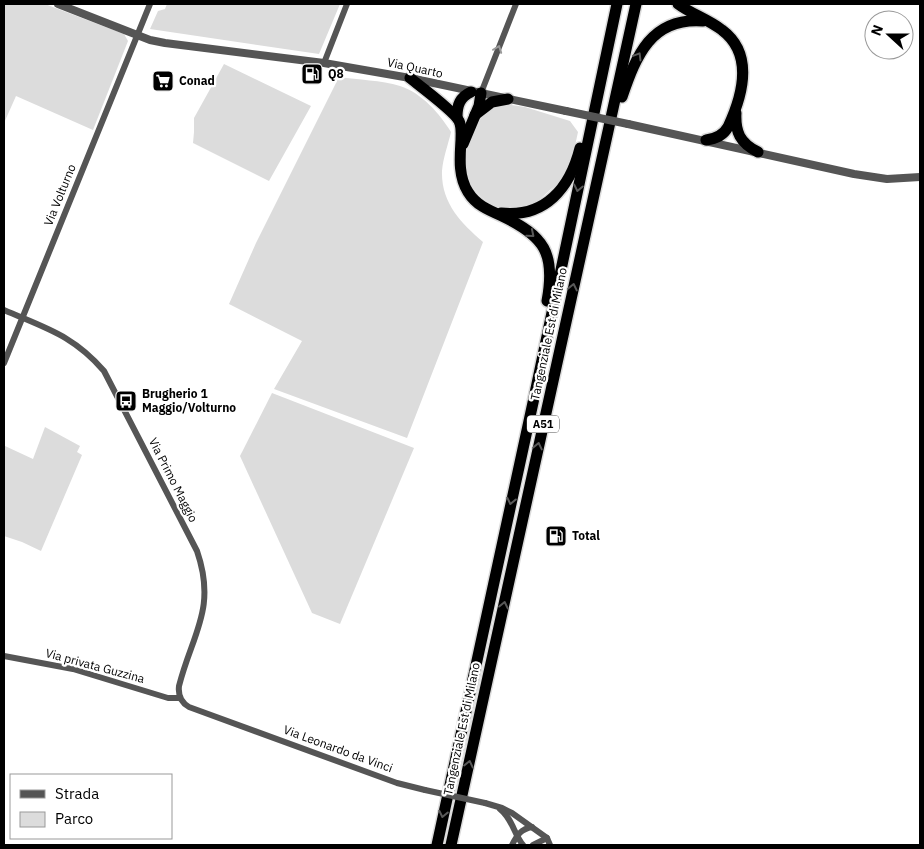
<svg xmlns="http://www.w3.org/2000/svg" width="924" height="849" font-family="'IBM Plex Sans',sans-serif">
<style>
.green{fill:#dcdcdc}
.lines{fill:none;stroke-linecap:round;stroke-linejoin:round}
.motorway-casing{stroke:#dbdbdb;stroke-width:14}
.minor{stroke:#555;stroke-width:6}
.tertiary{stroke:#555;stroke-width:8}
.motorway{stroke:#000;stroke-width:11}
.minor-bridge{stroke:#555;stroke-width:6}
.tertiary-bridge{stroke:#555;stroke-width:8}
.oneway{stroke:#999}
.oneway2{stroke:#595959}
.labels{text-anchor:middle;stroke-width:4.5;stroke-linejoin:round;paint-order:stroke}
.shield{fill:#fff;stroke:#4c4c4c;stroke-width:1}
.shield-label{font-size:11px;font-weight:bold;fill:#000}
.street-label{font-size:12px;fill:#000;stroke:#fff}
.poi-label{font-size:12px;font-weight:bold;fill:#000;stroke:#fff;text-anchor:start}
</style>
<rect width="100%" height="100%" fill="#fff"/>
<g class="green">
<path d="M 4,4 L 45,4 L 124,34 L 128,41 L 93,130 L 16,96 L 4,123 Z"/>
<path d="M 167,4 L 340,4 L 319,54 L 150,29 L 158,11 L 165,9 Z"/>
<path d="M 224,64 L 311,106 L 269,181 L 193,143 L 194,132 L 194,118 Z"/>
<path d="M 339,77 C 358,80 381,80 400,86 C 422,93 440,114 451,132 C 448,145 443,158 442,171 C 441,203 461,223 483,242 L 407,438 L 274,389 L 302,341 L 229,304 L 256,243 Z"/>
<path d="M 504,104 L 525,107 L 570,121 L 578,132 C 575,145 572,165 565,176 C 561,182 553,187 548,192 C 542,197 534,206 527,208 C 503,217 473,198 467,174 C 463,161 467,146 472,133 C 480,113 483,110 504,104 Z"/>
<path d="M 272,393 L 414,448 L 340,624 L 312,613 L 240,456 Z"/>
<path d="M 45,427 L 80,446 L 77,452 L 82,455 L 41,551 L 22,542 L 4,536 L 4,449 L 5,446 L 33,459 Z"/>
</g>
<g class="lines">
<g class="motorway-casing">
<g id="motorway">
<path d="M 678,4 C 691,14 708,19 722,30 C 754,54 743,95 728,127 C 723,136 715,139 706,140"/>
<path d="M 410,78 C 420,86 455,112 459,121 C 462,127 461,133 461,140 C 460,157 458,176 468,192 C 476,205 488,210 502,216 C 544,236 556,253 547,301"/>
<path d="M 622,97 C 636,56 651,17 703,21"/>
<path d="M 736,113 C 735,132 740,143 758,152"/>
<path d="M 475,115 L 492,102 L 508,99"/>
<path d="M 457,117 C 457,105 460,97 471,92"/>
<path d="M 463,144 L 479,106 L 481,93"/>
<path d="M 501,213 C 545,218 570,188 580,148"/>
<path d="M 437,845 L 534,398 L 617,4"/>
<path d="M 451,845 L 636,4"/>
</g>
</g>
<g class="minor">
<path d="M 324,63 L 347,4"/>
<path d="M 481,93 L 516,4"/>
<path d="M 4,310 C 45,328 73,335 104,371 L 197,551 C 217,609 192,634 179,686 C 178,695 180,702 189,707 L 397,783 L 425,790"/>
<path d="M 4,363 L 150,4"/>
<path d="M 4,656 L 73,669 L 168,698 L 180,698"/>
<path d="M 485,803 L 502,808 L 512,813 L 547,838 L 550,845"/>
<path d="M 500,809 C 512,818 514,834 523,845"/>
<path d="M 512,845 C 517,835 521,829 532,827"/>
<path d="M 533,845 L 547,838"/>
</g>
<g class="tertiary">
<path d="M 58,4 L 150,40 L 165,43 L 324,63 L 410,78 L 566,111"/>
<path d="M 628,124 L 854,174 L 887,179 L 920,177"/>
</g>
<use href="#motorway" class="motorway"/>
<path class="minor-bridge" d="M 425,790 L 485,803"/>
<path class="tertiary-bridge" d="M 566,111 L 628,124"/>
</g>
<defs><path id="oneway-chevron" d="M-2-3.5L2.5 0L-2 3.5" fill="none" stroke-width="1.6" stroke-linecap="round" stroke-linejoin="round" transform="scale(1.25)"/></defs>
<use class="oneway" href="#oneway-chevron" transform="translate(498 49) rotate(-69)"/>
<g class="oneway2">
<use href="#oneway-chevron" transform="translate(638 56) rotate(-59)"/>
<use href="#oneway-chevron" transform="translate(578 188) rotate(102)"/>
<use href="#oneway-chevron" transform="translate(531 234) rotate(40)"/>
<use href="#oneway-chevron" transform="translate(573 287) rotate(-78)"/>
<use href="#oneway-chevron" transform="translate(538 446) rotate(-78)"/>
<use href="#oneway-chevron" transform="translate(511 501) rotate(102)"/>
<use href="#oneway-chevron" transform="translate(504 605) rotate(-78)"/>
<use href="#oneway-chevron" transform="translate(469 764) rotate(-77)"/>
<use href="#oneway-chevron" transform="translate(443 814) rotate(102)"/>
</g>
<defs>
<g id="fuel-square" transform="scale(1.125)"><rect x="-9" y="-9" width="18" height="18" rx="4" fill="#000" stroke="#fff"/><path d="M-5.5-6h7V0h2V4h1.3V-2.5L3-4.5l.8-.8L6-3V5H2.5V1h-1V6h-7ZM-4.2-4.7v3.2H.2V-4.7Z" fill="#fff"/></g>
<g id="supermarket-square" transform="scale(1.125)"><rect x="-9" y="-9" width="18" height="18" rx="4" fill="#000" stroke="#fff"/><path d="M-6-5.5h2.5l.6 2H6L4.5 2H-2.5L-4.4-4H-6ZM-1.5 3.2a1.3 1.3 0 1 0 .1 0ZM3 3.2a1.3 1.3 0 1 0 .1 0Z" fill="#fff"/></g>
<g id="bus-square" transform="scale(1.125)"><rect x="-9" y="-9" width="18" height="18" rx="4" fill="#000" stroke="#fff"/><path d="M-5-6H5V4H4V6H2V4H-2V6H-4V4H-5ZM-3.5-4V0h7V-4ZM-3.5 1.2v1.5H-2V1.2ZM2 1.2v1.5H3.5V1.2Z" fill="#fff"/></g>
</defs>
<g fill-rule="evenodd">
<use href="#fuel-square" x="312" y="74"/>
<use href="#supermarket-square" x="163" y="81"/>
<use href="#bus-square" x="126" y="401"/>
<use href="#fuel-square" x="556" y="536"/>
</g>
<g class="labels">
<rect class="shield" x="527" y="415.5" width="32" height="17" rx="4"/>
<g class="shield-label">
<text x="543" y="428">A51</text>
</g>
<g class="street-label">
<text transform="translate(415 68) rotate(12)" y="4">Via Quarto</text>
<text transform="translate(60 195) rotate(-68)" y="4">Via Volturno</text>
<text transform="translate(549 334) rotate(-78)" y="4">Tangenziale Est di Milano</text>
<text transform="translate(173 480) rotate(63)" y="4">Via Primo Maggio</text>
<text transform="translate(95 666) rotate(15)" y="4">Via privata Guzzina</text>
<text transform="translate(462 729) rotate(-78)" y="4">Tangenziale Est di Milano</text>
<text transform="translate(338 749) rotate(20)" y="4">Via Leonardo da Vinci</text>
</g>
<g class="poi-label">
<text x="328" y="78">Q8</text>
<text x="179" y="85">Conad</text>
<text x="142" y="398">Brugherio 1<tspan x="142" dy="14">Maggio/Volturno</tspan></text>
<text x="572" y="540">Total</text>
</g>
</g>
<rect width="924" height="849" fill="none" stroke="#000000" stroke-width="10"/>
<rect x="10" y="774" width="162" height="65" fill="#ffffff" stroke="#999999"/>
<rect x="20" y="790" width="25" height="8" fill="#555555" stroke="#999999"/>
<text x="55" y="799" font-size="15" fill="#000000">Strada</text>
<rect x="20" y="812" width="25" height="15" fill="#dcdcdc" stroke="#999999"/>
<text x="55" y="824" font-size="15" fill="#000000">Parco</text>
<g transform="translate(889 35) rotate(291)"><circle r="24" fill="#ffffff" stroke="#999999"/>
<path d="M0-4L9 19L0 12L-9 19Z" fill="#000000"/>
<text y="-8" font-size="14" font-weight="bold" text-anchor="middle" fill="#000000">N</text>
</g>
</svg>
